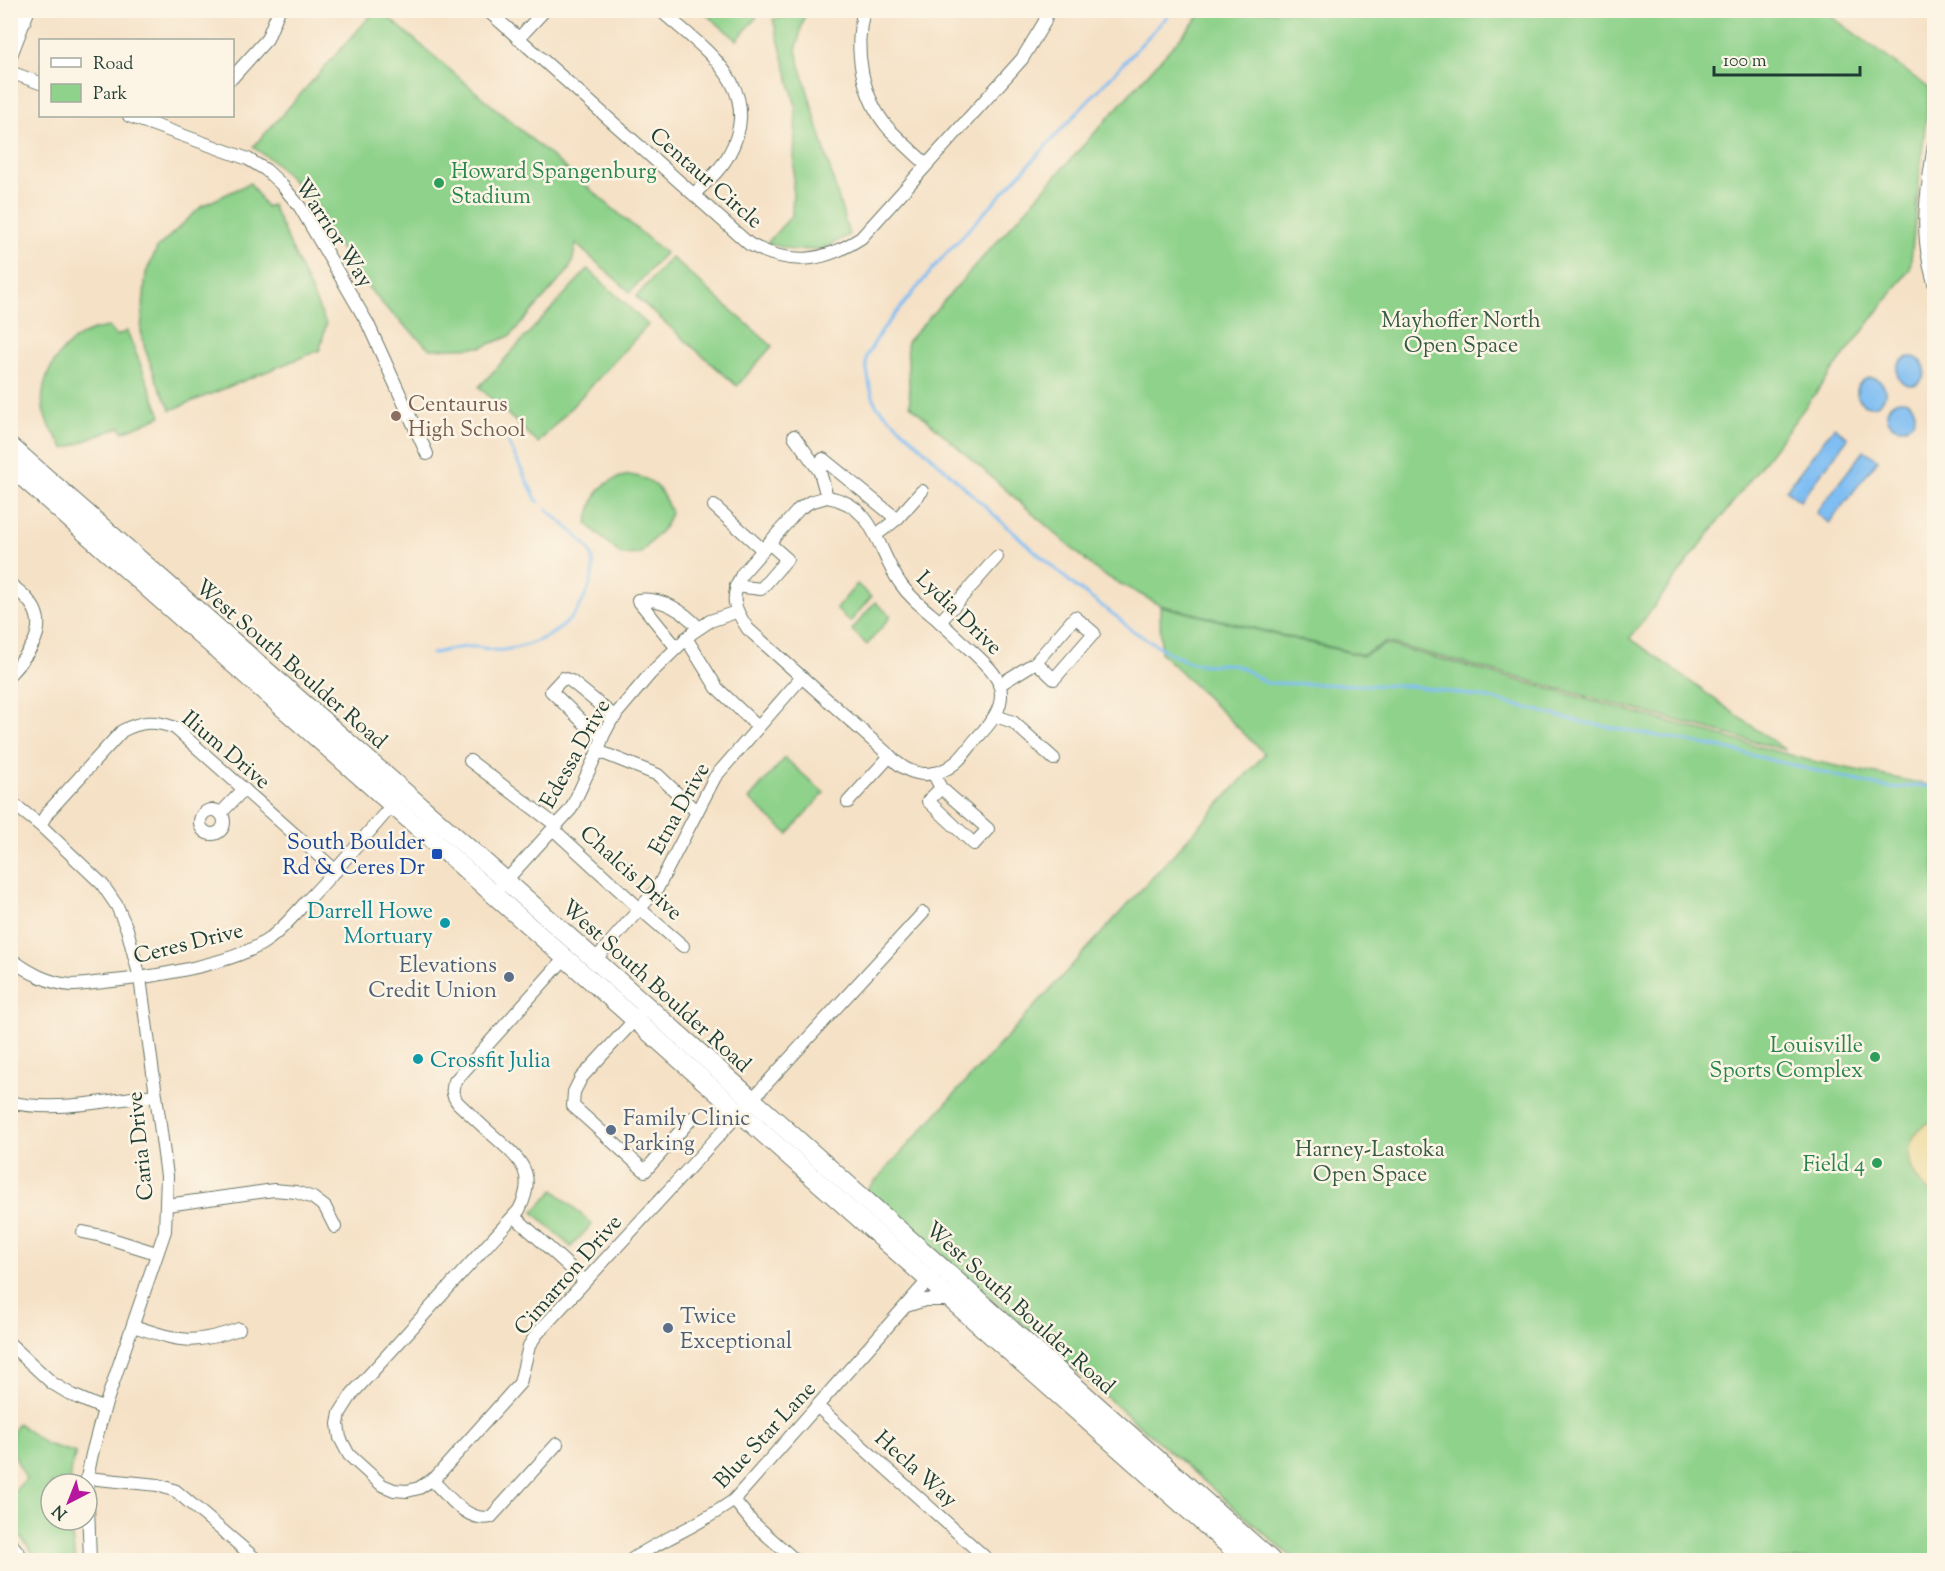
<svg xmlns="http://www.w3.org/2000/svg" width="1945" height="1571" font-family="'Sorts Mill Goudy',serif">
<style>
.green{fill:#8ed28b;stroke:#568860;stroke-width:1.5}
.sand{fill:#eeda9e;stroke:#868c69;stroke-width:1.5}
.water{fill:#7fbef3;stroke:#4f7e94;stroke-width:1.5}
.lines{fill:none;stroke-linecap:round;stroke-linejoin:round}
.stream{stroke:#7fbef3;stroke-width:3}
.minor-casing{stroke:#6a7667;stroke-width:14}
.tertiary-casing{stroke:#6a7667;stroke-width:17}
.primary-casing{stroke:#6a7667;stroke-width:20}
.minor{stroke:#fff;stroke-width:12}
.tertiary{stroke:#fff;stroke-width:15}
.primary{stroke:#fff;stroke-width:18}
.leisure-dot{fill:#2e9e5b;stroke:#fcf5e5;stroke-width:2}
.education-dot{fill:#8d6e63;stroke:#fcf5e5;stroke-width:2}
.transit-dot{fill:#1a4fb4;stroke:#fcf5e5;stroke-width:2}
.culture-dot{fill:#0f9aa8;stroke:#fcf5e5;stroke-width:2}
.service-dot{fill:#5c6f8a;stroke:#fcf5e5;stroke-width:2}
.labels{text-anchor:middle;stroke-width:5;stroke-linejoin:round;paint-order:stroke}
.leisure-label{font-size:22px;fill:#27864d;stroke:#fcf5e5;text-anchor:end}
.street-label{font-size:22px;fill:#1f3d34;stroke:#fcf5e5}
.park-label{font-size:22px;fill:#355b45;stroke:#fcf5e5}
.education-label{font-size:22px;fill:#785e54;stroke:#fcf5e5;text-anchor:start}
.transit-label{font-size:22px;fill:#164399;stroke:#fcf5e5;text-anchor:end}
.culture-label{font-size:22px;fill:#0d838f;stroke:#fcf5e5;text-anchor:end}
.service-label{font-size:22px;fill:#4e5e75;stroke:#fcf5e5;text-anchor:start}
</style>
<rect width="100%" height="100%" fill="#fcf5e5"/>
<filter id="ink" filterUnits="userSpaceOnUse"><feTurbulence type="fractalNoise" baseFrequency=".0167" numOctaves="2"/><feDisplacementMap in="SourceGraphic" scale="12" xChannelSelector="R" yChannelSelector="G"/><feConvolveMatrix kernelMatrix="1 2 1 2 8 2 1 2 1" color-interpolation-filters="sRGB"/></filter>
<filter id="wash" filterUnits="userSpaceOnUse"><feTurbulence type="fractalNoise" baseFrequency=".008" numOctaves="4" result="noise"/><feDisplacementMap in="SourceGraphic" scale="24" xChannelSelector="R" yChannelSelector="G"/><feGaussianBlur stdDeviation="1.35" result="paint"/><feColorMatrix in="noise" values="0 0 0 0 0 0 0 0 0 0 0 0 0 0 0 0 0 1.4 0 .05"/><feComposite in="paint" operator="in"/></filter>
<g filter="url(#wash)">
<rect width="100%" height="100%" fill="#f5e1c6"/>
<g class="green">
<path d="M 375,11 L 381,11 L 665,253 L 630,292 L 576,244 L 572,263 L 568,271 L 510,336 L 482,347 L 430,349 L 389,311 L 358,276 L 302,190 L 273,161 L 253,147 Z"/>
<path d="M 702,11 L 762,11 L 737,40 Z"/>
<path d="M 1204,11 L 1824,11 L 1929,88 L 1910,269 L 1630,638 L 1785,750 L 1386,642 L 1363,655 L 1160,605 L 1100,573 L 910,405 L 907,342 Z"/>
<path d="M 805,13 L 796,51 L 849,235 L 823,249 L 793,250 L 767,243 L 792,215 L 796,107 L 773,19 Z"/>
<path d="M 250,183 L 266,207 L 272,205 L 326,324 L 320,350 L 171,410 L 158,384 L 145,349 L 141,331 L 146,273 L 157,248 L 202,206 Z"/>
<path d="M 671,257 L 772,346 L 737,386 L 636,297 Z"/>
<path d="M 588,269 L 648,325 L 538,443 L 479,387 Z"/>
<path d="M 109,327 L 116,336 L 127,331 L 161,416 L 123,432 L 120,427 L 65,449 C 56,436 46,424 43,408 C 39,377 61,342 91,331 C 96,329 103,328 109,327 Z"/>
<path d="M 629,475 C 655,478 662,489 671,513 L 666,525 L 640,554 L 621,555 L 587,524 C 593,496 598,481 629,475 Z"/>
<path d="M 857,584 L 871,597 L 850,622 L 836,609 Z"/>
<path d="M 875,602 L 891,616 L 867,645 L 852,630 Z"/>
<path d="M 1160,606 L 1363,656 L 1386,644 L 1808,760 L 1934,786 L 1934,1560 L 1295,1560 L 867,1190 L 1265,754 L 1161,653 Z"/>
<path d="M 785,758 L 824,793 L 788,834 L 749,799 Z"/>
<path d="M 554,1190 L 592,1224 L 571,1247 L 533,1212 Z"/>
<path d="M 18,1423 L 46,1444 L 76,1453 L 71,1468 L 70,1484 L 51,1484 L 51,1520 L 70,1520 L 75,1560 L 38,1560 L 11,1524 L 11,1494 L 26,1479 C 17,1459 3,1444 18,1423 Z"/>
</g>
<path class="sand" d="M 1934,1119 L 1934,1194 C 1910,1181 1899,1148 1922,1127 C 1926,1124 1931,1122 1934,1119 Z"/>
<g class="water">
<circle cx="1911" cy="371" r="14"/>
<circle cx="1871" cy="392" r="14"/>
<circle cx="1901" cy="414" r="14"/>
<path d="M 1834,427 L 1848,438 L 1800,501 L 1786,490 Z"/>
<path d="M 1864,450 L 1878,460 L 1829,523 L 1816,513 Z"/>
</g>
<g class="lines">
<g class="stream">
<path d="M 1173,10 L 942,258 L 882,330 L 867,355 L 866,364 L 870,387 L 876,405 L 1005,525 L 1076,587 L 1117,617 L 1130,629 L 1171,654 L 1192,663 L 1207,665 L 1225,664 L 1241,667 L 1266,683 L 1412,686 L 1488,698 L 1581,722 L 1718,747 L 1866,783 L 1889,788 L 1923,786 L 1934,787"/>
<path d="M 508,442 L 536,499 L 539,502"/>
<path d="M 432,654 C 446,650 462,646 477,647 C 487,648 494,652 504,650 C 524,647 548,639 564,625 C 581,611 601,573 590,551 C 582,537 558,521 547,509"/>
</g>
</g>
</g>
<g filter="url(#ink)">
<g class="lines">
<g class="minor-casing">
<g id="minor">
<path d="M 487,10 L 749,244 C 790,266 822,263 861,238 L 1022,59 L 1044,23 L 1048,10"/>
<path d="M 660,10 C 705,50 767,88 728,156 C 720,171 705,183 694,194"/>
<path d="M 864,10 C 853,50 862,98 889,129 C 901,141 914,153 926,164"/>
<path d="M 518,39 L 545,10"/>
<path d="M 10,72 L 40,83"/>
<path d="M 232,78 L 267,39 L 279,10"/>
<path d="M 129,116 L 248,159 L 266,170 L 281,184 L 300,207 L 368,324 L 427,454"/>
<path d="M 1934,145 C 1926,196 1919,233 1934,283"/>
<path d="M 794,436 L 820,472"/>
<path d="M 827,497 C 876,505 876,549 900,583 C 910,598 925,609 939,621 C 950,631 961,642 973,652 C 982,661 994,671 999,683 C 1007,706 990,724 976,739 C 969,747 963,757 955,763 C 933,781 908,776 890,756 L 748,629 C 733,607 730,599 742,574 L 799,509 L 810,502 Z"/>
<path d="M 827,497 L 820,472 L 823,459 L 897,519"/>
<path d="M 714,506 L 763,550"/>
<path d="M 876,535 L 897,519 L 922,491"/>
<path d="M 10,584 C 16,589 23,594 28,600 C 52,627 29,653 10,674"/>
<path d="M 736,586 L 761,589 L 787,559 L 769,543"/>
<path d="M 940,622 L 997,557"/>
<path d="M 686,638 L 717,688 L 758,727"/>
<path d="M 676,647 L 638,600 C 662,597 683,611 699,628"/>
<path d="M 999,685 L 1036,662 L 1075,617 L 1094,633 L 1054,679 L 1036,662"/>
<path d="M 996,716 L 1013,722 L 1054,759"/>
<path d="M 603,736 L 587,726 L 551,691 L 563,678 L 571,681 L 615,717"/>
<path d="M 598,751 L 658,775 L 697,812"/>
<path d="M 470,761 L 557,826"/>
<path d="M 933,773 L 941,788 L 988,829 L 974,844 L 928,801 L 941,788"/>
<path d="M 10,801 L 40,825 L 102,884 L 117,906 L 127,929 L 140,978 L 167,1176 L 165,1231 L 104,1409 L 92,1454 L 87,1478 L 90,1560"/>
<path d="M 848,802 L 890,756"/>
<circle cx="212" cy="822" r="12"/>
<path d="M 221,813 L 244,789"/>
<path d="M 40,825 L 48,812 L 122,731 C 140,721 156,720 175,728 L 336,871"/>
<path d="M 553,829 L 640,909 L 683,946"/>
<path d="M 501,886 L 571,809 L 598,751 L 603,736 L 612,719 L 650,674 L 692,633 L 710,621 L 736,612"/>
<path d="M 10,958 C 27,972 50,984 72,985 C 82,985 93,983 104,982 C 146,978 232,965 266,941 C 281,931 293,916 305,903 C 336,871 364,838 393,804"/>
<path d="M 565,958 L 455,1081 C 451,1090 452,1095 458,1103 C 471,1115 483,1127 496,1138 C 522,1161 537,1175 519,1210 L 352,1394 L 340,1413 L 338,1424 L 340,1438 L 349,1455 L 382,1485 L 394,1490 L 407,1491 L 419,1488 L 436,1477 L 520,1383 L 529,1346 L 536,1335 L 923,913"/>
<path d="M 594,961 L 657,889 L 715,777 L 802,677"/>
<path d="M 640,1014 L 581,1078 L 574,1092 L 573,1106 L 645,1171 L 692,1118"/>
<path d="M 10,1102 C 53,1113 110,1100 155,1095"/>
<path d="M 167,1205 L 274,1190 L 296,1192 L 313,1198 L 325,1207 L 335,1227"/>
<path d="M 514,1216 L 585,1281"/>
<path d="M 83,1232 L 102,1236 L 156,1253"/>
<path d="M 906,1306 L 925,1300 L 951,1300"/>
<path d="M 133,1326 C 181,1341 190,1346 239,1329"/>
<path d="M 10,1344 L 52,1383 L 72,1395 L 104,1409"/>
<path d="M 818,1407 L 988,1560"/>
<path d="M 87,1478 L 158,1485 L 176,1491 L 257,1560"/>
<path d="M 432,1480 C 447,1495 468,1523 491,1517 L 557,1444"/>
<path d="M 734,1500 L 752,1522 L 795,1560"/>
<path d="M 10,1542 L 24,1560"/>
<path d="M 631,1560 C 664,1538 702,1524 734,1500 L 932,1276"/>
</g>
</g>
<g class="tertiary-casing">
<path id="tertiary" d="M 10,54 L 27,10"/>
</g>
<g class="primary-casing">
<g id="primary">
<path d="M 10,446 L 506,881 L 1271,1560"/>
<path d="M 10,466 L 1245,1560"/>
</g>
</g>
<use href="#minor" class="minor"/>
<use href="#tertiary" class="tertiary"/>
<use href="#primary" class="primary"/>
</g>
</g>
<g class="leisure-dot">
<circle cx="439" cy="183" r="6"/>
<circle cx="1875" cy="1057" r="6"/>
<circle cx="1877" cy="1163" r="6"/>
</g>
<circle class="education-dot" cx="396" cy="416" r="6"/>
<rect class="transit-dot" x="431" y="848" width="12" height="12" rx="3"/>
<g class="culture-dot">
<circle cx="445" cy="923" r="6"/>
<circle cx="418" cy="1059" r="6"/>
</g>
<g class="service-dot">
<circle cx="509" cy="977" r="6"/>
<circle cx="611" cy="1130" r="6"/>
<circle cx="668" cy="1328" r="6"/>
</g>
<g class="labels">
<g class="leisure-label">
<text x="451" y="178" text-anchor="start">Howard Spangenburg<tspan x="451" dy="25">Stadium</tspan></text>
<text x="1863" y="1052">Louisville<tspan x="1863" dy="25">Sports Complex</tspan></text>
<text x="1865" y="1171">Field 4</text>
</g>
<g class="street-label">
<text transform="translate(707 177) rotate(41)" y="8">Centaur Circle</text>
<text transform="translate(335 232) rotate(57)" y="8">Warrior Way</text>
<text transform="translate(960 612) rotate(44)" y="8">Lydia Drive</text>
<text transform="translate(292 663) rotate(41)" y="8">West South Boulder Road</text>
<text transform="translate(227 749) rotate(40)" y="8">Ilium Drive</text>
<text transform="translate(574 753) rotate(-61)" y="8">Edessa Drive</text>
<text transform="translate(678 808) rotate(-61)" y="8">Etna Drive</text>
<text transform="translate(632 872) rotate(42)" y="8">Chalcis Drive</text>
<text transform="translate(188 942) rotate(-14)" y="8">Ceres Drive</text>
<text transform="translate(657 985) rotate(42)" y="8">West South Boulder Road</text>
<text transform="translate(139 1146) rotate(-96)" y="8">Caria Drive</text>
<text transform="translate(567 1274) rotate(-49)" y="8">Cimarron Drive</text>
<text transform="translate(1021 1307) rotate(42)" y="8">West South Boulder Road</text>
<text transform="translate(764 1434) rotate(-47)" y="8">Blue Star Lane</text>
<text transform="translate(917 1468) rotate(42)" y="8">Hecla Way</text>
</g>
<g class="park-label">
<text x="1461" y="327">Mayhoffer North<tspan x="1461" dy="25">Open Space</tspan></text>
<text x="1370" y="1156">Harney-Lastoka<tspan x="1370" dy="25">Open Space</tspan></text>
</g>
<g class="education-label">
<text x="408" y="411">Centaurus<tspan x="408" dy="25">High School</tspan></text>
</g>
<g class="transit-label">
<text x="425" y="849">South Boulder<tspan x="425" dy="25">Rd &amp; Ceres Dr</tspan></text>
</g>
<g class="culture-label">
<text x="433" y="918">Darrell Howe<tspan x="433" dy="25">Mortuary</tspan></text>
<text x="430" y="1067" text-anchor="start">Crossfit Julia</text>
</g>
<g class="service-label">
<text x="497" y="972" text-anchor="end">Elevations<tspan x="497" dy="25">Credit Union</tspan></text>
<text x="623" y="1125">Family Clinic<tspan x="623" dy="25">Parking</tspan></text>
<text x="680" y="1323">Twice<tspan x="680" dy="25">Exceptional</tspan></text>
</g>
</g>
<rect width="1945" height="1571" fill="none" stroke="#fcf5e5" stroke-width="36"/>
<rect x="39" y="39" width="195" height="78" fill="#fcf5e5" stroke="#a4ab9e" stroke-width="1.5"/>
<rect x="51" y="58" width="30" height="9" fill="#ffffff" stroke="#a4ab9e" stroke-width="1.5"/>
<text x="93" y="69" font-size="18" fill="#1f3d34">Road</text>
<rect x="51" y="84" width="30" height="18" fill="#8ed28b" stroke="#a4ab9e" stroke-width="1.5"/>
<text x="93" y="99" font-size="18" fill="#1f3d34">Park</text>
<g transform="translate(69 1502) rotate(222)"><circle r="28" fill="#fcf5e5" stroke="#a4ab9e" stroke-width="1.5"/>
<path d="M0-4.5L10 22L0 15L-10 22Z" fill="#b5179e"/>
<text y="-9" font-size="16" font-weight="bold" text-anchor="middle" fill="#1f3d34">N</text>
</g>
<path d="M1714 66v9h146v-9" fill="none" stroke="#1f3d34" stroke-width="3"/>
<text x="1723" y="66" font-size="18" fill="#1f3d34" stroke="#fcf5e5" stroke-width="4.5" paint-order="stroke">100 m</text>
</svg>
